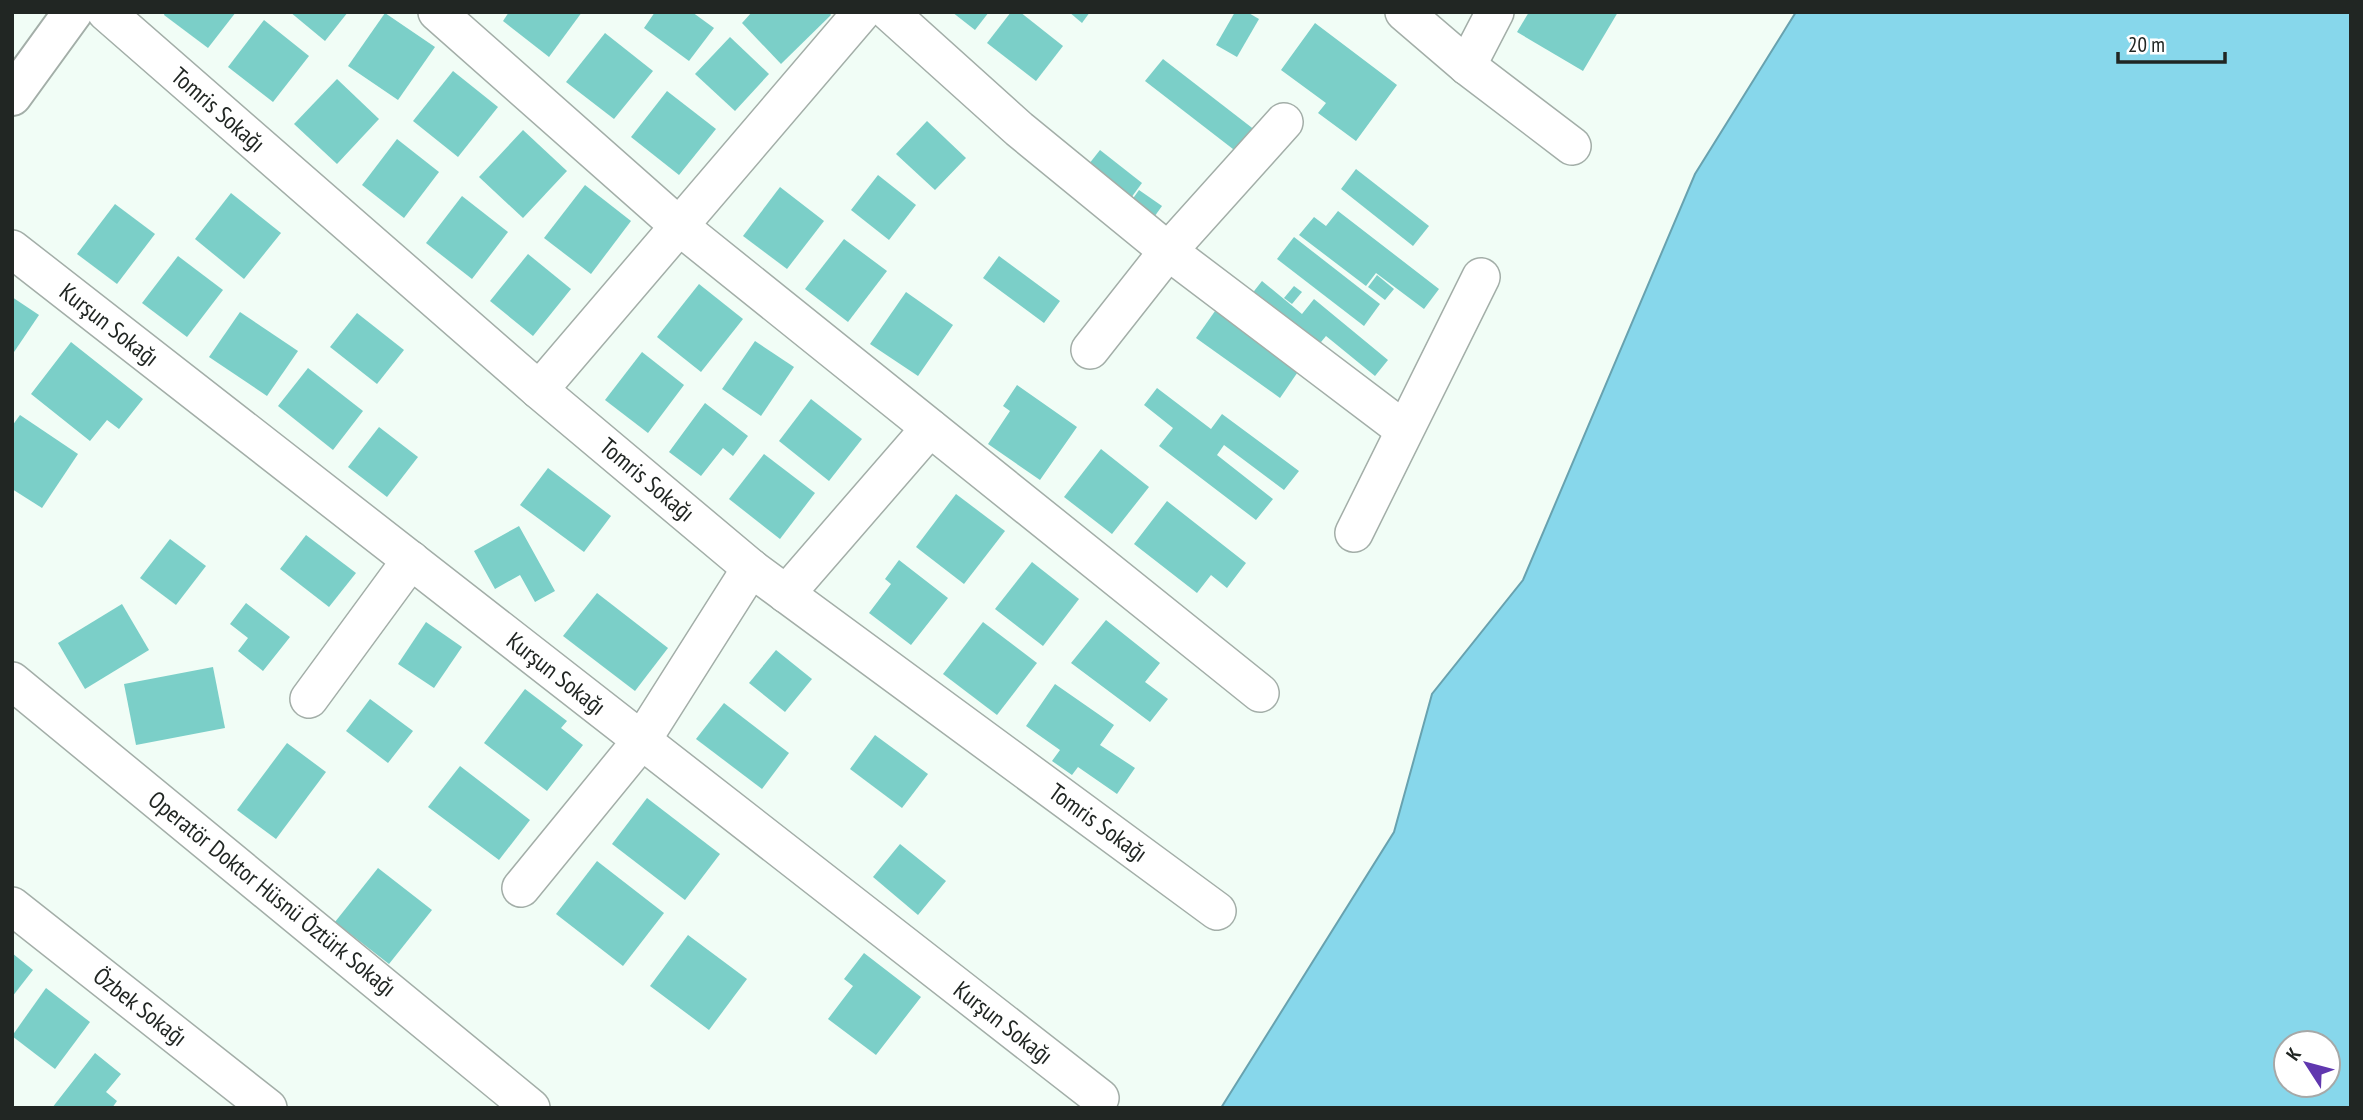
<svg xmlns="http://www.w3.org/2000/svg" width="2363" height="1120" font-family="'PT Sans Narrow',sans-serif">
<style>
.water{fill:#87d7eb;stroke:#68a2af;stroke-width:2;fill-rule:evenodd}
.building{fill:#7bcfc8}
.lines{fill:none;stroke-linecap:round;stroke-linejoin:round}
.minor-casing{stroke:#a3aea8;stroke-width:40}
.tertiary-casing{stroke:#a3aea8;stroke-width:42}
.minor{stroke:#fff;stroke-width:37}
.tertiary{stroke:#fff;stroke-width:38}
.labels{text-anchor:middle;stroke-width:7;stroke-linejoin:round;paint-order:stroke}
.street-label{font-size:24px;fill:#212623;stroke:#fff}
</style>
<rect width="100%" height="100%" fill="#f1fdf6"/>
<path class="water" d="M 1796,12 L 2351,12 L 2351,1108 L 1221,1108 L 1394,832 L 1432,694 L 1523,580 L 1695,174 ZM 2286,1043 L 2328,1043 L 2328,1085 L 2286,1085 Z"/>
<g class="building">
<path d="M 165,12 L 236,12 L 208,48 L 164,15 Z"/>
<path d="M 290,12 L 348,12 L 325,41 Z"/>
<path d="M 509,12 L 582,12 L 549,57 L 503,21 Z"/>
<path d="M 655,12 L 692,12 L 714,28 L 689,61 L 644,28 Z"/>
<path d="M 752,12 L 829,12 L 831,15 L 781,64 L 742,23 Z"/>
<path d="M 952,12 L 989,12 L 975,30 Z"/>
<path d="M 1011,12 L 1020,12 L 1063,46 L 1036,81 L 987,43 Z"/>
<path d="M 1069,12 L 1090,12 L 1082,23 Z"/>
<path d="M 1235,12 L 1247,12 L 1259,19 L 1237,57 L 1216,45 Z"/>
<path d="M 1529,12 L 1618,12 L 1583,71 L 1517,32 Z"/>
<path d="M 385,13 L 435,47 L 398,100 L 348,66 Z"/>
<path d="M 264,20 L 309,56 L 273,102 L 228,67 Z"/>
<path d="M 1315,23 L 1397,85 L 1356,141 L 1318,113 L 1326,103 L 1281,70 Z"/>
<path d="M 605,33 L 653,71 L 614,119 L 566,82 Z"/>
<path d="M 730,37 L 769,74 L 735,111 L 695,74 Z"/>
<path d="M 1163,59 L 1260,134 L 1242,156 L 1145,81 Z"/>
<path d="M 453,71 L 498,107 L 458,157 L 413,121 Z"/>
<path d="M 337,79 L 379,119 L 337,164 L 294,124 Z"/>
<path d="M 667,91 L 716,129 L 679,175 L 631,137 Z"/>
<path d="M 927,121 L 966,158 L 935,190 L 896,154 Z"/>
<path d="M 523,130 L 567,171 L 523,218 L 479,177 Z"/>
<path d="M 397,139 L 439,172 L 404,218 L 362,185 Z"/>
<path d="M 1100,150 L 1142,183 L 1128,202 L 1085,169 Z"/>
<path d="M 1356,169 L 1429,226 L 1413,246 L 1341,189 Z"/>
<path d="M 878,175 L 916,205 L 889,240 L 851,210 Z"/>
<path d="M 585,185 L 631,221 L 591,274 L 544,238 Z"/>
<path d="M 780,187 L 824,221 L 787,269 L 743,236 Z"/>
<path d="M 1139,190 L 1162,206 L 1152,220 L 1129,204 Z"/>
<path d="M 231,193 L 281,233 L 244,279 L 195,239 Z"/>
<path d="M 462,196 L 508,232 L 472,279 L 426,243 Z"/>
<path d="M 115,204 L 155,234 L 117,284 L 77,254 Z"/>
<path d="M 1338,211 L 1439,289 L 1424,309 L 1376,273 L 1366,286 L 1299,235 L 1314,217 L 1326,226 Z"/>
<path d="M 1294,237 L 1380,304 L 1364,326 L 1277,259 Z"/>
<path d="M 844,239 L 887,271 L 848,322 L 805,289 Z"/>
<path d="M 528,254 L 571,289 L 533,336 L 490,301 Z"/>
<path d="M 178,256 L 223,290 L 187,337 L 142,303 Z"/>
<path d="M 999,256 L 1060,301 L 1044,323 L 983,278 Z"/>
<path d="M 1377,275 L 1394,289 L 1385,300 L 1368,287 Z"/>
<path d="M 1262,281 L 1302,314 L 1314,299 L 1388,360 L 1375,376 L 1326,336 L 1312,353 L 1247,300 Z"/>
<path d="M 699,284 L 743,319 L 701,372 L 657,337 Z"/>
<path d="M 1294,286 L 1302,292 L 1292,304 L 1284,298 Z"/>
<path d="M 906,292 L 953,325 L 918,376 L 870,344 Z"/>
<path d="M 12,297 L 39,315 L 12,355 Z"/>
<path d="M 1220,304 L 1304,363 L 1280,398 L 1196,338 Z"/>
<path d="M 240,312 L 298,351 L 267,396 L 209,357 Z"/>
<path d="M 357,313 L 404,350 L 377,384 L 330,347 Z"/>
<path d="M 755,341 L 794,367 L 761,416 L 722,389 Z"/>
<path d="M 71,342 L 143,399 L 119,429 L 107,420 L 90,441 L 31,394 Z"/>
<path d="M 642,352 L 684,385 L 648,433 L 605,400 Z"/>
<path d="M 308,368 L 363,411 L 333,450 L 278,406 Z"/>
<path d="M 1017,385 L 1077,427 L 1040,480 L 988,444 L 1010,411 L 1003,406 Z"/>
<path d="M 1157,388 L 1211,429 L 1222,414 L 1299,471 L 1284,490 L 1224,445 L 1217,455 L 1273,499 L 1256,520 L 1159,446 L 1173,428 L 1144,405 Z"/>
<path d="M 811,399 L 862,439 L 829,481 L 779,441 Z"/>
<path d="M 705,403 L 748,436 L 733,456 L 723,448 L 701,476 L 669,452 Z"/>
<path d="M 20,415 L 78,454 L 42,508 L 12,489 L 12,426 Z"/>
<path d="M 379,427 L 418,457 L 387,497 L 348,467 Z"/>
<path d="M 1101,449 L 1149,487 L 1112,534 L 1064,497 Z"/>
<path d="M 764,454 L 815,493 L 780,539 L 729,499 Z"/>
<path d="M 548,468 L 611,516 L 584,552 L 520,505 Z"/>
<path d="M 956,494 L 1005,531 L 964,584 L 916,547 Z"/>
<path d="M 1167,501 L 1246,563 L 1227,588 L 1211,575 L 1197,593 L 1134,544 Z"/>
<path d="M 519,526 L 555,591 L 535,602 L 520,575 L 495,589 L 474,551 Z"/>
<path d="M 306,535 L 356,573 L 329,607 L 280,569 Z"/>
<path d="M 170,539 L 206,566 L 176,605 L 140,578 Z"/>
<path d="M 899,560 L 948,598 L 911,645 L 869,613 L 891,584 L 885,579 Z"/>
<path d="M 1032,562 L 1079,599 L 1043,646 L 995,609 Z"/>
<path d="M 597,593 L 668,648 L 635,691 L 563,636 Z"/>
<path d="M 246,603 L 290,637 L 263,671 L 238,651 L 248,638 L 230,624 Z"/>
<path d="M 122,604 L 149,650 L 85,689 L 58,643 Z"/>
<path d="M 1106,620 L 1160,663 L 1145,682 L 1168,699 L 1150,722 L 1071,663 Z"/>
<path d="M 426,622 L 462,647 L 434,688 L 398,664 Z"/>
<path d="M 983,622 L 1037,663 L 997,715 L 943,674 Z"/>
<path d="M 776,650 L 812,679 L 785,712 L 749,683 Z"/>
<path d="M 213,667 L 225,728 L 136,745 L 124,684 Z"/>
<path d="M 1055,684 L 1114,725 L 1100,745 L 1135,768 L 1117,794 L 1078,767 L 1072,775 L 1052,761 L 1060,750 L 1026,726 Z"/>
<path d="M 525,689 L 567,721 L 561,728 L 583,745 L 547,791 L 484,743 Z"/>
<path d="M 370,699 L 413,731 L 388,763 L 346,731 Z"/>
<path d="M 724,703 L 789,753 L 762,789 L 696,739 Z"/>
<path d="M 875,735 L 928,774 L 902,808 L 850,769 Z"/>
<path d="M 287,743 L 326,772 L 276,839 L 237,810 Z"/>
<path d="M 460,766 L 530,820 L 499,860 L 428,807 Z"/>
<path d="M 647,798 L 720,854 L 685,900 L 612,844 Z"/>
<path d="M 900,844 L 946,881 L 918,915 L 873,877 Z"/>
<path d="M 597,861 L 664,913 L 623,966 L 556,914 Z"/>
<path d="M 378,868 L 432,910 L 389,964 L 335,922 Z"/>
<path d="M 688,935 L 747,979 L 709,1030 L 650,986 Z"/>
<path d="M 12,953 L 33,970 L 12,997 Z"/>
<path d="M 864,953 L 921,997 L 876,1055 L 828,1019 L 853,986 L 844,979 Z"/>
<path d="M 46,988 L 90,1022 L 55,1069 L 12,1036 Z"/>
<path d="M 95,1053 L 121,1074 L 106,1092 L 117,1101 L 112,1108 L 52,1108 Z"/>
</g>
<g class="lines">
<g class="minor-casing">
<g id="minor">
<path d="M 106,12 L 539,390 L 751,568 L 1217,911"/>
<path d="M 437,12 L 679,226 L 1260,693"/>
<path d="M 889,12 L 1019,129 L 1168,251 L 1403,429"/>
<path d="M 1404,12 L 1467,66 L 1572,146"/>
<path d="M 1467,66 L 1495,12"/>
<path d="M 12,249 L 1100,1098"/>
<path d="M 1090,350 L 1168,251 L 1284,122"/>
<path d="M 539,390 L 862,12"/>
<path d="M 1354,533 L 1481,277"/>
<path d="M 786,594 L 930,428"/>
<path d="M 12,681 L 531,1108"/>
<path d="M 309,699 L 411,560"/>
<path d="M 521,888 L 642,740 L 751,568"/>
<path d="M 12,906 L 268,1108"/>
</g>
</g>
<g class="tertiary-casing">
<path id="tertiary" d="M 12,96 L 73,12"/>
</g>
<use href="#minor" class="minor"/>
<use href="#tertiary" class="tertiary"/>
</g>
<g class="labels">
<g class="street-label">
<text transform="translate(218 110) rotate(41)" y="8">Tomris Sokağı</text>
<text transform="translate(109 325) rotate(38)" y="8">Kurşun Sokağı</text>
<text transform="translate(647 480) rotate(40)" y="8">Tomris Sokağı</text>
<text transform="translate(556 674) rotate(38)" y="8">Kurşun Sokağı</text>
<text transform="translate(1098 823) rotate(36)" y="8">Tomris Sokağı</text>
<text transform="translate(272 894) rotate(39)" y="8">Operatör Doktor Hüsnü Öztürk Sokağı</text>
<text transform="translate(140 1007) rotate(38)" y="8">Özbek Sokağı</text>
<text transform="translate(1003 1023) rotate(38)" y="8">Kurşun Sokağı</text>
</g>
</g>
<rect width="2363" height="1120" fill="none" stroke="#212623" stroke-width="28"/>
<g transform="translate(2307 1064) rotate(306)"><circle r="33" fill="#ffffff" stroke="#a6a8a7" stroke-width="2"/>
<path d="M0-5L12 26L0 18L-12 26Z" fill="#6037af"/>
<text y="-10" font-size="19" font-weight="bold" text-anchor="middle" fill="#212623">K</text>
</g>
<path d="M2118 52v10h107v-10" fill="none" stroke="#212623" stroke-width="3.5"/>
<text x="2128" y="52" font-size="21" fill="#212623" stroke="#ffffff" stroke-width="5" paint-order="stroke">20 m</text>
</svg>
